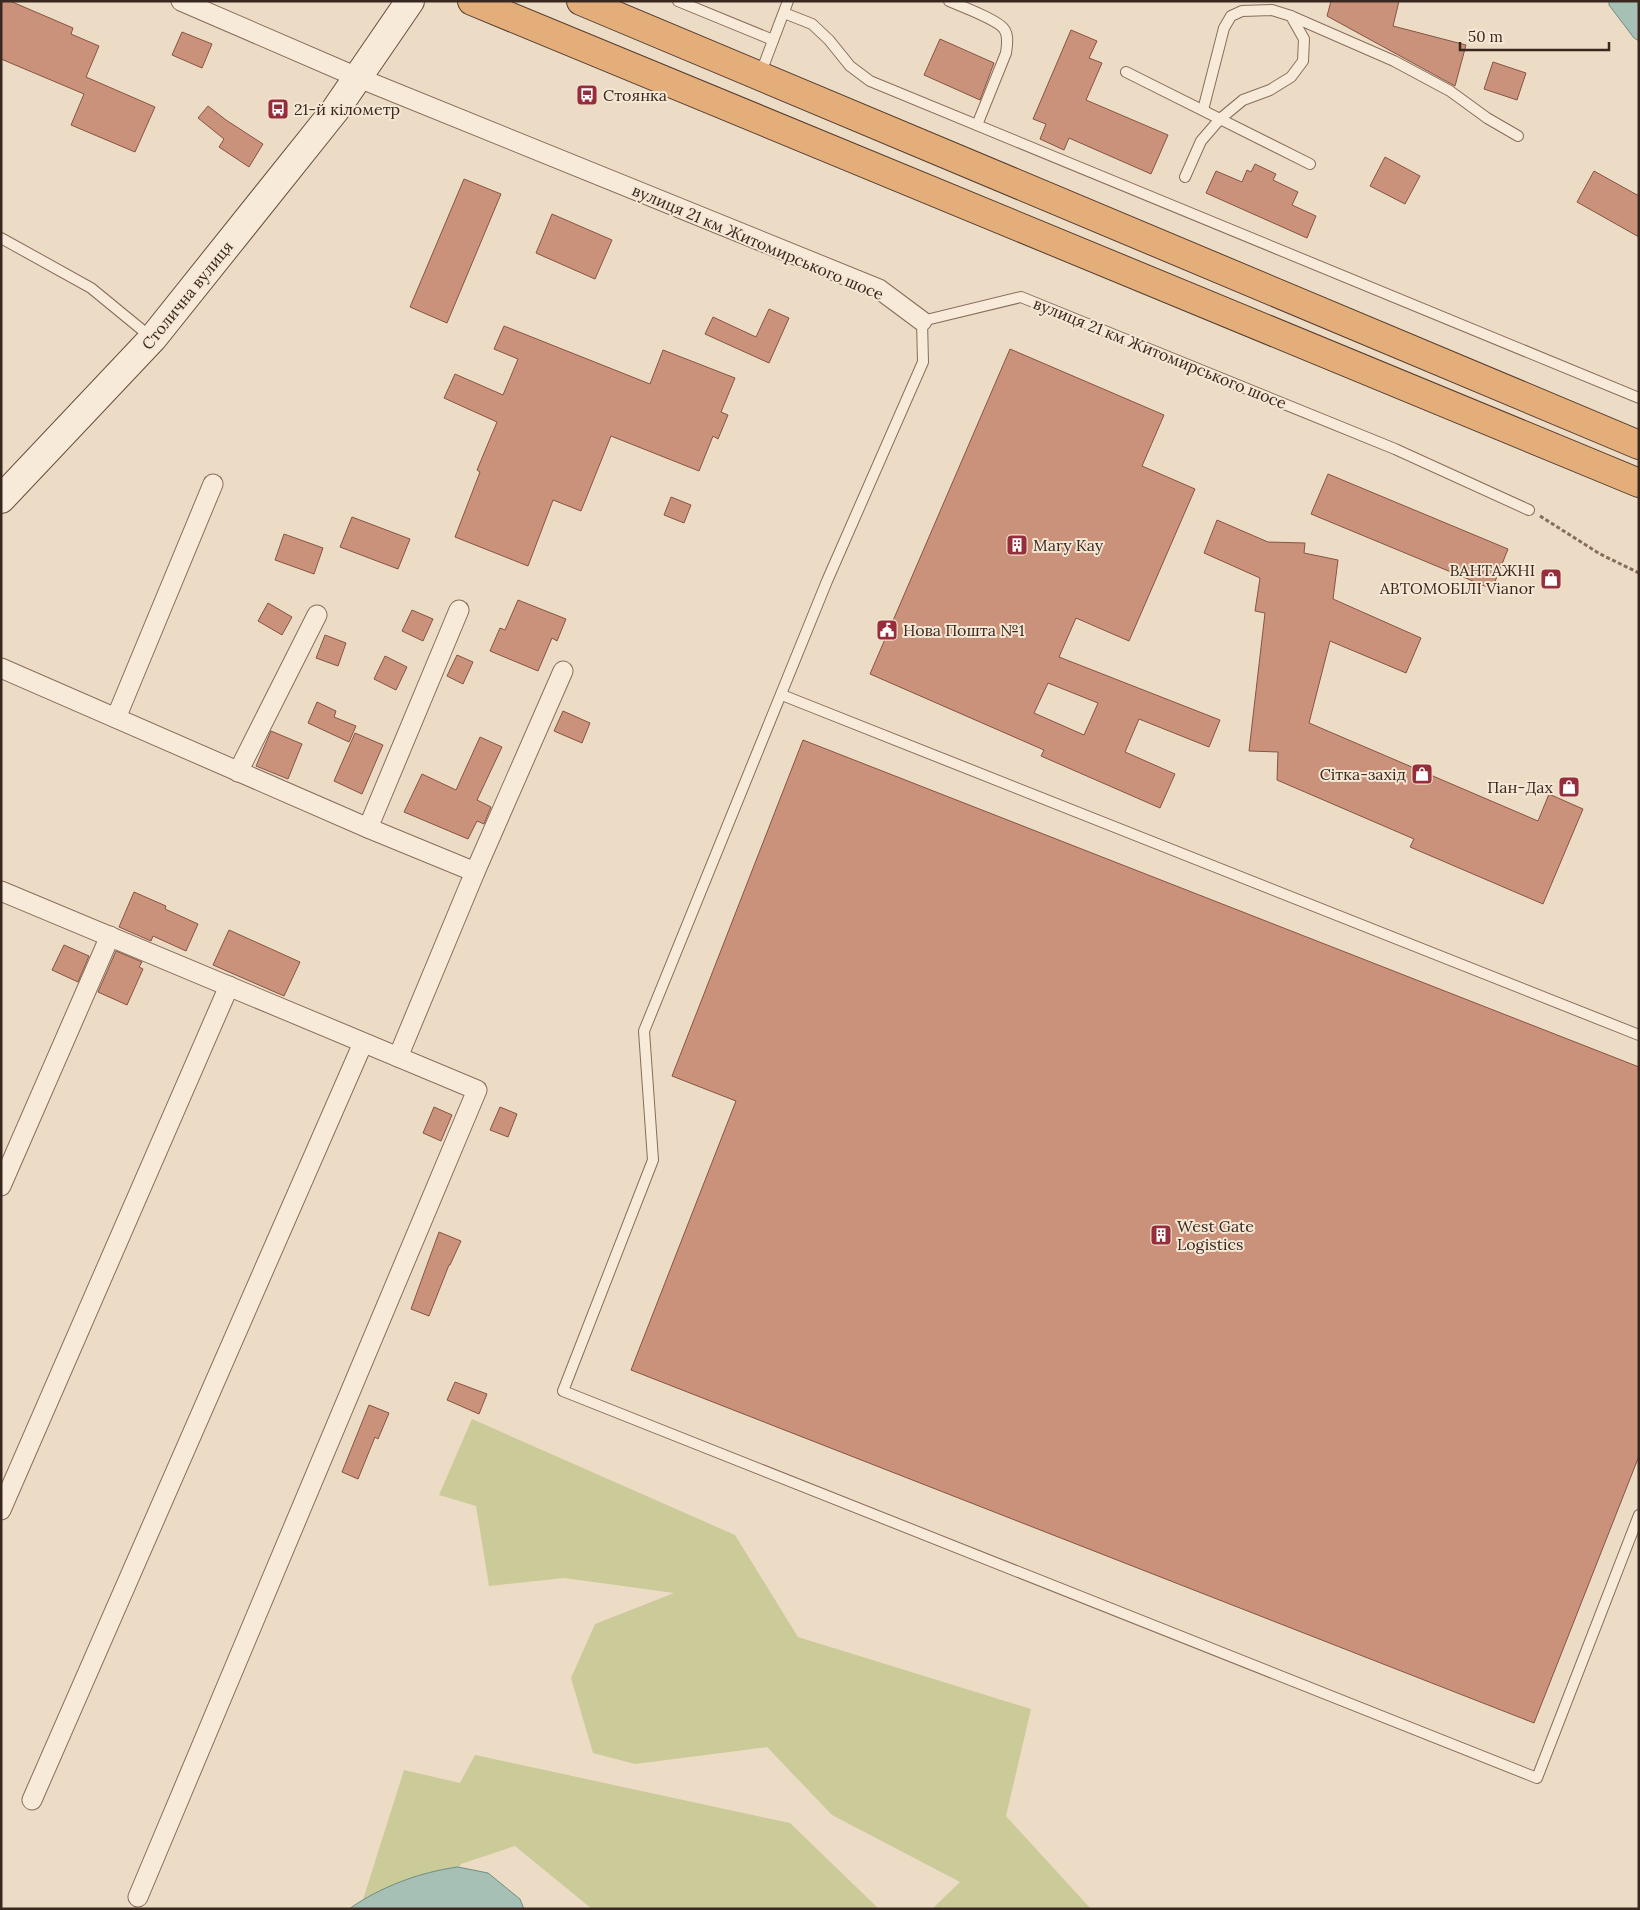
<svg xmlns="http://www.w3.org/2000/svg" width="1640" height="1910" font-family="Lora,serif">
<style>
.green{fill:#cbca99}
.water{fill:#a6c0b5;stroke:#6d8f82}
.building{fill:#ca927b;stroke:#865442;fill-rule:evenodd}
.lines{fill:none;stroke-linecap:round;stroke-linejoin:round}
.service-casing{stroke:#886d5b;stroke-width:12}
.minor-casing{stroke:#886d5b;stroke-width:21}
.secondary-casing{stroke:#694e3e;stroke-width:30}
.trunk-casing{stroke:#553c2f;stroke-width:30}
.path{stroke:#886d5b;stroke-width:3;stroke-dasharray:4 2.5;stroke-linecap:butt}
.service{stroke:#f8ead8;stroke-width:10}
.minor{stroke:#f8ead8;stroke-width:19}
.secondary{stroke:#f8ead8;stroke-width:28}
.trunk{stroke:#e4ae7a;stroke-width:28}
.labels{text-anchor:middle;stroke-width:4;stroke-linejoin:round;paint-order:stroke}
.poi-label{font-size:16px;fill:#38281f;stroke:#f5e7d4;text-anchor:start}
.street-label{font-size:16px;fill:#38281f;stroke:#f5e7d4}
</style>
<rect width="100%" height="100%" fill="#eddcc5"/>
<g class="green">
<path d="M 472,1419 L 735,1535 L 798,1637 L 1031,1709 L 1006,1816 L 1091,1909 L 932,1909 L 960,1882 L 832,1815 L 767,1747 L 635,1764 L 593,1753 L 571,1678 L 595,1624 L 674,1593 L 564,1578 L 489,1586 L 476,1506 L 439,1495 Z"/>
<path d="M 475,1755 L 790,1823 L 879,1909 L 592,1909 L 515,1846 L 461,1864 L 442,1888 L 360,1909 L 404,1770 L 460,1783 Z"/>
</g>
<g class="water">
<path d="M 1609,1 L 1639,1 L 1639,41 L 1634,38 L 1609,5 Z"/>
<path d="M 458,1867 L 488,1873 L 520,1899 L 524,1909 L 349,1909 C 380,1887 420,1872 458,1867 Z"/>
</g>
<g class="building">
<path d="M 1,1 L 10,1 L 73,28 L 71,34 L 99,46 L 86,77 L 155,107 L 135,152 L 71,125 L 84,94 L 1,59 Z"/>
<path d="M 1331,1 L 1399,1 L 1393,26 L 1466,45 L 1455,86 L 1327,16 Z"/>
<path d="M 1071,30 L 1097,41 L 1089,58 L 1102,63 L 1086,100 L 1168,135 L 1151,174 L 1069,138 L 1064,150 L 1040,139 L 1046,124 L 1033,119 Z"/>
<path d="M 182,32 L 212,44 L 202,68 L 172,55 Z"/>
<path d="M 940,39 L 994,63 L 980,100 L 924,75 Z"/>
<path d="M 1493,62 L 1526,73 L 1517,100 L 1484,89 Z"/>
<path d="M 208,106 L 226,120 L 263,144 L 249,167 L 219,147 L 224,139 L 198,118 Z"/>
<path d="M 1385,157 L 1420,176 L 1405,204 L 1370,186 Z"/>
<path d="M 1255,164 L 1276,174 L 1273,180 L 1298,192 L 1292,205 L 1316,216 L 1307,238 L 1206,193 L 1216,171 L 1242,182 L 1247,170 L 1251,172 Z"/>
<path d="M 1594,171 L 1639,196 L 1639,237 L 1577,202 Z"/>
<path d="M 464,179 L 501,194 L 447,323 L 410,307 Z"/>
<path d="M 552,214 L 612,240 L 595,279 L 536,253 Z"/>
<path d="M 769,309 L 789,318 L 769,363 L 705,334 L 713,317 L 756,337 Z"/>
<path d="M 504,326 L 650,384 L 663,350 L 735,378 L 721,412 L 728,415 L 718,439 L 713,436 L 699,471 L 611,436 L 581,511 L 553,500 L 528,566 L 455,537 L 480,472 L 477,470 L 497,422 L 444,398 L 455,374 L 503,395 L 518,359 L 494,349 Z"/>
<path d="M 1010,349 L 1164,415 L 1142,466 L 1195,489 L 1129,641 L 1076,618 L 1059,657 L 1220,720 L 1209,747 L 1139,719 L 1125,752 L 1175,774 L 1160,808 L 1041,756 L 1044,750 L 870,674 ZM 1048,683 L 1098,703 L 1084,735 L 1034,713 Z"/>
<path d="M 1328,474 L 1508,549 L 1492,589 L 1311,514 Z"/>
<path d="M 671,497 L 691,505 L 684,523 L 664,515 Z"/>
<path d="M 352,517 L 410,539 L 398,569 L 340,547 Z"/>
<path d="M 1217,520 L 1268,542 L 1305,543 L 1304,553 L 1338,560 L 1333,599 L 1421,638 L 1406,673 L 1330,641 L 1309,723 L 1538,821 L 1549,794 L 1583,809 L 1543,904 L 1410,847 L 1414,839 L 1277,780 L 1278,752 L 1249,751 L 1265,613 L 1255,611 L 1260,578 L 1204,553 Z"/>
<path d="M 284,534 L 323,548 L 314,574 L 275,560 Z"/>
<path d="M 518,600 L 566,619 L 557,641 L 552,638 L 538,671 L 490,651 L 500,628 L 505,630 Z"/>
<path d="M 268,603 L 292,617 L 282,635 L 258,621 Z"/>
<path d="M 412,610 L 433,619 L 423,641 L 402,631 Z"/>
<path d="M 325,635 L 346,643 L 338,666 L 316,658 Z"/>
<path d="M 457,655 L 473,662 L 463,684 L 447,676 Z"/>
<path d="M 385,656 L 407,667 L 396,690 L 374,679 Z"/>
<path d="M 317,702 L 336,711 L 334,717 L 356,726 L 349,742 L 308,723 Z"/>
<path d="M 563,711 L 590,723 L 582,743 L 554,731 Z"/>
<path d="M 271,731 L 302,744 L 288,779 L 256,766 Z"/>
<path d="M 355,733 L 383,745 L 362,794 L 334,781 Z"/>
<path d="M 480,737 L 502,747 L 477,800 L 491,807 L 484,824 L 477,821 L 468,839 L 404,812 L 422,774 L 456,790 Z"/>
<path d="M 803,740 L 1639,1067 L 1639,1456 L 1534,1723 L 631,1370 L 736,1101 L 672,1076 Z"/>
<path d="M 134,892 L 166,906 L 165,909 L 198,924 L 186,951 L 153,936 L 151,941 L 119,927 Z"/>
<path d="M 229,930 L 300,962 L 284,996 L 213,965 Z"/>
<path d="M 64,945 L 89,956 L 78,982 L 52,970 Z"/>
<path d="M 116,951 L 142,962 L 139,967 L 143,969 L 127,1005 L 98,992 Z"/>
<path d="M 434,1107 L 452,1115 L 441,1141 L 423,1133 Z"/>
<path d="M 500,1107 L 517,1114 L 508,1137 L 490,1130 Z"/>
<path d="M 439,1232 L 461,1241 L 450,1265 L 449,1265 L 429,1316 L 411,1309 Z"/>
<path d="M 455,1382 L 487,1394 L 479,1414 L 447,1400 Z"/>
<path d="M 369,1405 L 389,1413 L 378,1439 L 375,1437 L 358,1479 L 342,1472 Z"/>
</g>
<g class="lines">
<g class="service-casing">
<g id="service">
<path d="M 678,1 L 773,40"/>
<path d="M 949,1 C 961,6 998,20 1004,29 C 1009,36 1007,45 1006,53 L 977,125"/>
<path d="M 784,13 L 812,24 L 829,40 L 850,66 L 870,81 L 1639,398"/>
<path d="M 1291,16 L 1394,61 L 1450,91 L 1487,118 L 1518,136"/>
<path d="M 1126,72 L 1310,164"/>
<path d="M 760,75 L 788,1"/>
<path d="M 1185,177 L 1201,141 L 1220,119 L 1243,100 L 1270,90 L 1291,77 L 1303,61 L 1304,39 L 1291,16 L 1272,10 L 1242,11 L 1231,16 L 1224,28 L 1203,110"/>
<path d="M 1,238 L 91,288 L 152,338"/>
<path d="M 1529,510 L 1395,449 L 1021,297 L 922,321 L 923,362 L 827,581 L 644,1031 L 653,1160 L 563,1391 L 1537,1778 L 1639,1515"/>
<path d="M 782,695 L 1639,1035"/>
</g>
</g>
<g class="minor-casing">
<g id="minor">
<path d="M 181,1 L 359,78 L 879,289 L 922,321"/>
<path d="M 1,668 L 368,828 L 475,872 L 398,1057"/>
<path d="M 116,718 L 213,484"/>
<path d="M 238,772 L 317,615"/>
<path d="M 368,828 L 459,610"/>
<path d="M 475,872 L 563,671"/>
<path d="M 1,891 L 477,1090 L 138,1897"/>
<path d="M 1,1186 L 110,936"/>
<path d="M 1,1510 L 229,986"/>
<path d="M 32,1800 L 363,1043"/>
</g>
</g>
<g class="secondary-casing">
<path id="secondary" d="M 1,499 L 153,338 L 336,109 L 410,1"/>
</g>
<g class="trunk-casing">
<g id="trunk">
<path d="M 472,1 L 1639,483"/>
<path d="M 581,1 L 1639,445"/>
</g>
</g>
<path class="path" d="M 1540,516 L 1600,554 L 1639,573"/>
<use href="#service" class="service"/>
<use href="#minor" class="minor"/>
<use href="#secondary" class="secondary"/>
<use href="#trunk" class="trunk"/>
</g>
<defs>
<g id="bus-square" transform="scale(1.125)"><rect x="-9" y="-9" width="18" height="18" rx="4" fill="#952d3b" stroke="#f5e7d4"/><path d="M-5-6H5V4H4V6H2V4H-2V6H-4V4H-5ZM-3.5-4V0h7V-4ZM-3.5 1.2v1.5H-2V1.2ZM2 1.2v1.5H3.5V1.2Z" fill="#fff"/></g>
<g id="building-square" transform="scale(1.125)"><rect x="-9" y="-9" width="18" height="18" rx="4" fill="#952d3b" stroke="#f5e7d4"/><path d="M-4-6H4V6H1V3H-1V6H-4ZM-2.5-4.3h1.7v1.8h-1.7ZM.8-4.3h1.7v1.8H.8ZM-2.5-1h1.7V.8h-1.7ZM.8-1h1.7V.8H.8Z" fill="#fff"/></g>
<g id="shop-square" transform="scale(1.125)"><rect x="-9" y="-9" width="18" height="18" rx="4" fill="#952d3b" stroke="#f5e7d4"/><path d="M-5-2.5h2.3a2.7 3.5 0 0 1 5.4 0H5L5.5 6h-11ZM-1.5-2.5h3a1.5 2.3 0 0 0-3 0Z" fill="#fff"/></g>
<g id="civic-square" transform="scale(1.125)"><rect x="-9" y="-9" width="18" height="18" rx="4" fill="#952d3b" stroke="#f5e7d4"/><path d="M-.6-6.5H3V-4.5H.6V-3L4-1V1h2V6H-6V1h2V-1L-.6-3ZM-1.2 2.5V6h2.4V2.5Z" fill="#fff"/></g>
</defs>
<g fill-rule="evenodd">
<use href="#bus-square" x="587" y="95"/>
<use href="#bus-square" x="278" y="109"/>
<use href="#building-square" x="1017" y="545"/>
<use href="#shop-square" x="1551" y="579"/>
<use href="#civic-square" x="887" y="630"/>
<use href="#shop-square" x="1422" y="774"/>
<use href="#shop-square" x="1569" y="787"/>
<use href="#building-square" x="1161" y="1235"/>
</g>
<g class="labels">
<g class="poi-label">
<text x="603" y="101">Стоянка</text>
<text x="294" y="115">21-й кілометр</text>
<text x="1033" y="551">Mary Kay</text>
<text x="1535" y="576" text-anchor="end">ВАНТАЖНІ<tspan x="1535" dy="18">АВТОМОБІЛІ Vianor</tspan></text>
<text x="903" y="636">Нова Пошта №1</text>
<text x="1406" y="780" text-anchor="end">Сітка-захід</text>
<text x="1553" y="793" text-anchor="end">Пан-Дах</text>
<text x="1177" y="1232">West Gate<tspan x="1177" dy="18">Logistics</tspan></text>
</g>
<g class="street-label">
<text transform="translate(758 242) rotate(23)" y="6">вулиця 21 км Житомирського шосе</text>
<text transform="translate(187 295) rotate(-51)" y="6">Столична вулиця</text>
<text transform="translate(1160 353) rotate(22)" y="6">вулиця 21 км Житомирського шосе</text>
</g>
</g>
<rect width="1640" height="1910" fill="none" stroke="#38281f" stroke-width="5"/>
<path d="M1460 42v8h149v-8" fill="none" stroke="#38281f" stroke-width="2.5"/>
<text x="1468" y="42" font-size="15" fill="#38281f" stroke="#f5e7d4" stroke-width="4" paint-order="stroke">50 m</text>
</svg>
